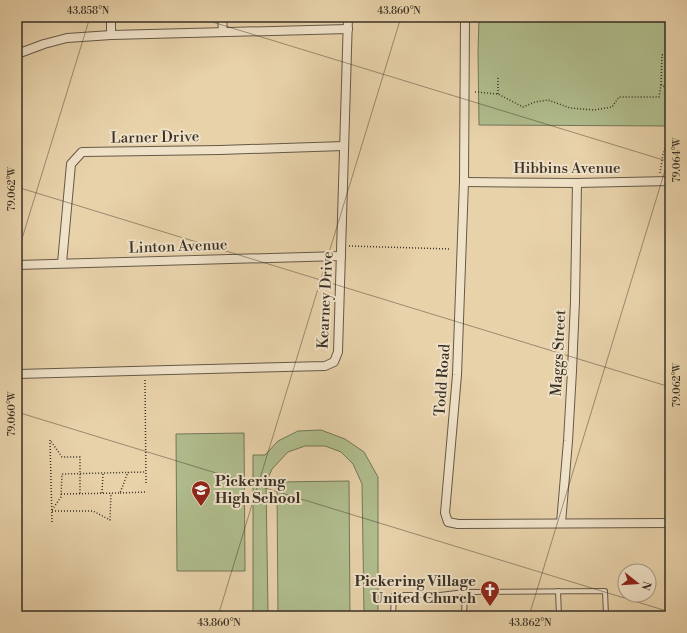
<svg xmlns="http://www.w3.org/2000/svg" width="687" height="633" font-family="'Libre Bodoni',serif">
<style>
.green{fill:#b0bd8d;stroke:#74775a}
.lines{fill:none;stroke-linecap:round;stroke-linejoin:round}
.service-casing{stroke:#655948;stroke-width:6}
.minor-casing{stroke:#655948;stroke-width:10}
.path{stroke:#393127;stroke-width:1.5;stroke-dasharray:1 2;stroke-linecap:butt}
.service{stroke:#f0e2c8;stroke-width:4}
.minor{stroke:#f0e2c8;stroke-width:8}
.ticks{fill:none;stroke:#393127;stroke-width:1;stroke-opacity:0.45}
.labels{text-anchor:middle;stroke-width:4;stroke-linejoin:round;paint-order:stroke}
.street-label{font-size:15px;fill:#393127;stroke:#f0e2c8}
.poi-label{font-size:15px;font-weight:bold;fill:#393127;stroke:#f0e2c8;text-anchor:start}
.neatline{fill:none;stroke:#393127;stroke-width:1.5}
.ticks-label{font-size:10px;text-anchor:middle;fill:#393127}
</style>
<rect width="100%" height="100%" fill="#e8d2aa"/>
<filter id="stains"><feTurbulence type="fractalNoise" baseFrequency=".005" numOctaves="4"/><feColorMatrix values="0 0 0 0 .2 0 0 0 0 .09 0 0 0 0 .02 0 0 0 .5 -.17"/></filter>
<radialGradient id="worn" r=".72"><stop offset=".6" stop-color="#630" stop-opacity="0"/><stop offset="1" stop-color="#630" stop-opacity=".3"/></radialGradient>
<g class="green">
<path d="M 479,17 L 670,17 L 670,126 L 479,125 L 478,52 Z"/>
<path d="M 321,430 L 345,439 L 364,452 L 378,477 L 378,613 L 377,616 L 363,616 L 364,613 L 362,484 L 353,464 L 341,452 L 325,446 L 305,446 L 288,452 L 272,469 L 266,483 L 268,612 L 269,616 L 253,616 L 253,455 L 265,455 L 278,441 L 298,431 Z"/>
<path d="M 244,433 L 245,571 L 177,571 L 176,434 Z"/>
<path d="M 349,481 L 350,616 L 278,616 L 277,482 Z"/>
</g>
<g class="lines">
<g class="service-casing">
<g id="service">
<path d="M 558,591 L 559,616"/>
<path d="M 393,616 L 394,595 L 440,595 L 465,592"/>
<path d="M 464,616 L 465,592 L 605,591 L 606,616"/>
</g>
</g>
<g class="minor-casing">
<g id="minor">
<path d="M 111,17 L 111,35"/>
<path d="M 222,17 L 223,32"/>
<path d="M 465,17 L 464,182 L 457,375 L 445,513 L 448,522 L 458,524 L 670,523"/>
<path d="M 17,54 L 44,44 L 67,38 L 111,35 L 348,29"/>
<path d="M 464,182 L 577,183 L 670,181"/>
<path d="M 62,263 L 71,164 L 82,152 L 220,150 L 344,146"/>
<path d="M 17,265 L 341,256"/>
<path d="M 17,374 L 325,366 L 334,362 L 338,352 L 348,17"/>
<path d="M 561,523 L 568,441 L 572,371 L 575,301 L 577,183"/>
</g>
</g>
<g class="path">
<path d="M 661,85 L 662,55 L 670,53"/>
<path d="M 475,92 L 498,94 L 523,107 L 535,102 L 548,100 L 570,108 L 594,110 L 612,107 L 619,97 L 659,97 L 661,85 L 670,89"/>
<path d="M 498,94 L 498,76"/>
<path d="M 660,173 L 663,154 L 670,137"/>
<path d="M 349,246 L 451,249"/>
<path d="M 145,380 L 146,484"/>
<path d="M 102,493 L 103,473"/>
<path d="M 120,493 L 146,492"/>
<path d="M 61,494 L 120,493 L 128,472"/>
<path d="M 52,510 L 61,497 L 62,474 L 146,472"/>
<path d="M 52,511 L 93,511 L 110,520 L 111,493"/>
<path d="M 52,522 L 50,440 L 62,457 L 80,457 L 80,494"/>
</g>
<use href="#service" class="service"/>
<use href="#minor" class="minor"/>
</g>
<path class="ticks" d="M 196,17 L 670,162M 17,187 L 670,387M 17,255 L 90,17M 17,412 L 670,612M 218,616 L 401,17M 529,616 L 670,154"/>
<defs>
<g id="school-pin" transform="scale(1)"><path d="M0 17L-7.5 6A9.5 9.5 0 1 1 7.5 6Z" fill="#8f2418" stroke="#f0e2c8"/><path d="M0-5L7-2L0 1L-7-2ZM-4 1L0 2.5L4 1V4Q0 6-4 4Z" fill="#fff"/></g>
<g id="church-pin" transform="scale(1)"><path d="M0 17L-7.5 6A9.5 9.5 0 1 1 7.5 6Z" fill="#8f2418" stroke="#f0e2c8"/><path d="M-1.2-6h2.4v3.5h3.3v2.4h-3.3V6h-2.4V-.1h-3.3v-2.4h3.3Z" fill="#fff"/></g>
</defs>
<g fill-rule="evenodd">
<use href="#school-pin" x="201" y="490"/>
<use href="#church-pin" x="490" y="590"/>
</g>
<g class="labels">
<g class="street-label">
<text transform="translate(155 137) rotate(-1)" y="5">Larner Drive</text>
<text x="567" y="173">Hibbins Avenue</text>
<text transform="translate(178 246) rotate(-2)" y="5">Linton Avenue</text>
<text transform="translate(325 300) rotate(-87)" y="5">Kearney Drive</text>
<text transform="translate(558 353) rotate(-87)" y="5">Maggs Street</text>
<text transform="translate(442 380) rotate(-86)" y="5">Todd Road</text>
</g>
<g class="poi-label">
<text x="215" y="486">Pickering<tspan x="215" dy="17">High School</tspan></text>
<text x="476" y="586" text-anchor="end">Pickering Village<tspan x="476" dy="17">United Church</tspan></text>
</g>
</g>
<rect width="687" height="633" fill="none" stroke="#e8d2aa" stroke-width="44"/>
<g transform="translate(637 583) rotate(107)"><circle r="19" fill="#f0e2c8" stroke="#a79b88"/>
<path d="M0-3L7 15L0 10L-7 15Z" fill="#8f2418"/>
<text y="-6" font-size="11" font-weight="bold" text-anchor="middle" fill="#393127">N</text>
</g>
<rect x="22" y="22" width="643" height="589" class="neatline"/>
<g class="ticks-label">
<text x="88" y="14">43.858°N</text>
<text x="399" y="14">43.860°N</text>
<text transform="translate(676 160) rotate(-90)" y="4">79.064°W</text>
<text transform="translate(11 189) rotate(-90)" y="4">79.062°W</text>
<text transform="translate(676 385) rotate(-90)" y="4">79.062°W</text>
<text transform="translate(11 414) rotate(-90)" y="4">79.060°W</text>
<text x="219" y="626">43.860°N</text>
<text x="530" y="626">43.862°N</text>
</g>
<rect width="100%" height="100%" filter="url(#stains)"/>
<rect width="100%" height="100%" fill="url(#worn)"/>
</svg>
